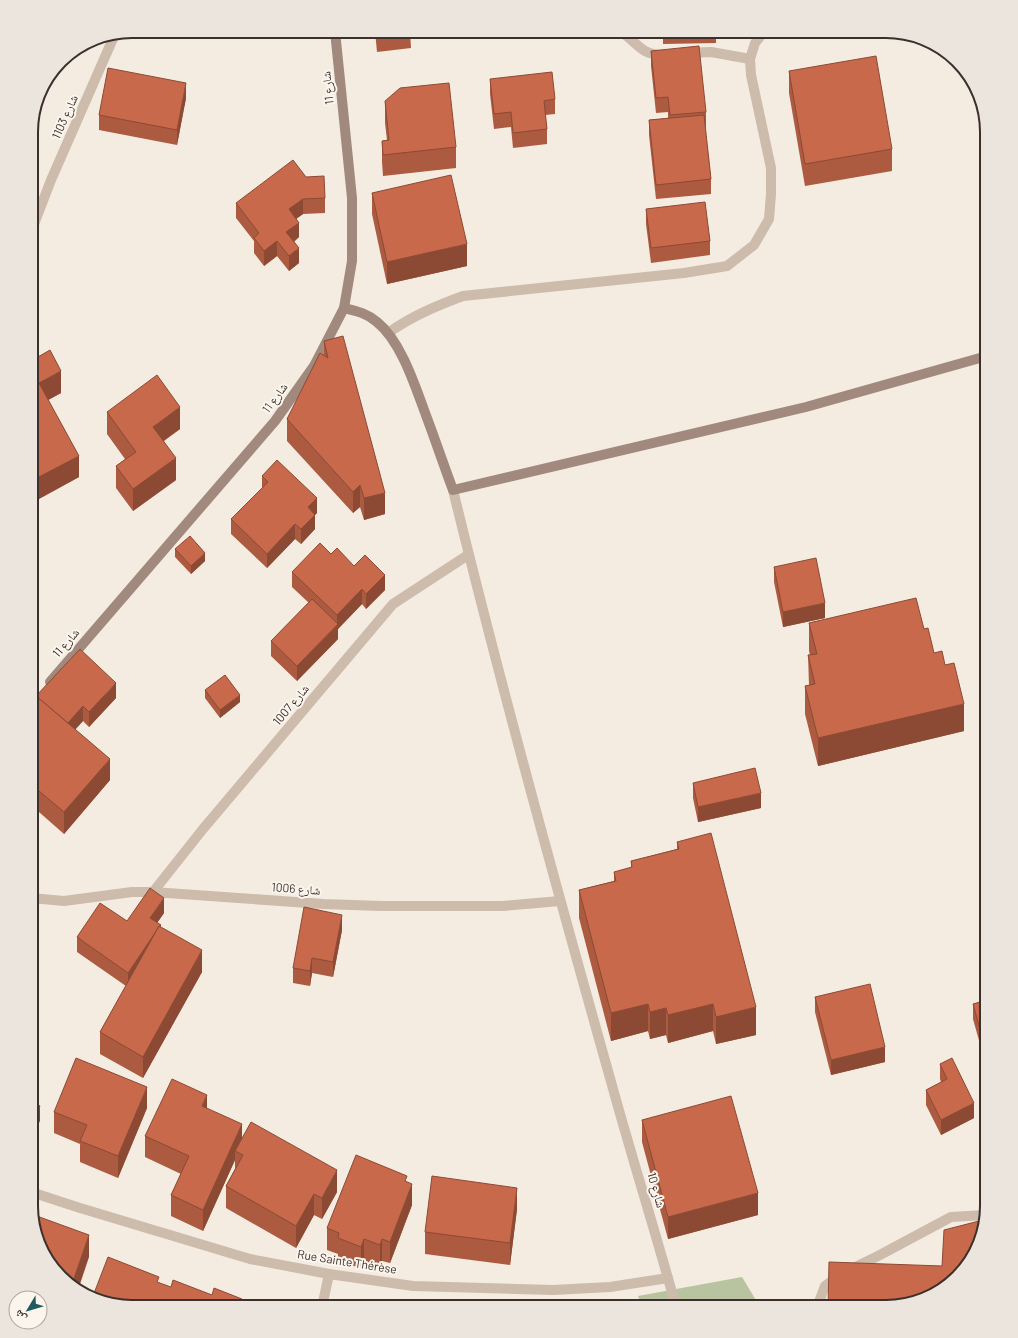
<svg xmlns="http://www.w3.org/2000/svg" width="1018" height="1338" font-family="Barlow,'Noto Naskh Arabic',sans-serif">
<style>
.green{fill:#b8c4a0}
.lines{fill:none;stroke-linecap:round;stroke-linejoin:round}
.lane{stroke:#cdbbac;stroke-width:10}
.street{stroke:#cdbbac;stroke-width:10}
.secondary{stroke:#a18a7d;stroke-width:10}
.wall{fill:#ac5a40}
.shaded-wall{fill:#8c4a34}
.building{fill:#c8694b;stroke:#8c4a34}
.labels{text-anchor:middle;stroke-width:4;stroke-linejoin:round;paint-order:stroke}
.street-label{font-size:12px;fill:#3b302b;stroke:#fbf5ee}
.rim{fill:none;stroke:#3b302b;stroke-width:2}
</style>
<rect width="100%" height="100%" fill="#f4ebe1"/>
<path class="green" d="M 742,1277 L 760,1307 L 642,1307 L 638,1296 Z"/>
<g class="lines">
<g class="lane">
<path d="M 619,31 C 637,40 639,56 665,55"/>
<path d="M 687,53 L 711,52 L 750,59"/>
<path d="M 817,1307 L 825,1286 L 841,1274 L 878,1256 L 951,1217 L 985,1215"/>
</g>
<g class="street">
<path d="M 31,232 L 51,180 L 115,34"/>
<path d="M 388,333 C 412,316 436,306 463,296 L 684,273 L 727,266 L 754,245 L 769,219 L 771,194 L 771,168 L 751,75 L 750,59 L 755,43 L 763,33 L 767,31"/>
<path d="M 453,490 C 501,687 555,883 610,1078 C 631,1155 655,1230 676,1307"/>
<path d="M 153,892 L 203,829 L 393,604 L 468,555"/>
<path d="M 31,898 L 64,901 L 132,892 L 153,892 L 323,904 L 381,906 L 503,906 L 560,901"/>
<path d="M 31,1192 L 80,1208 L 250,1259 L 329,1274 L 413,1286 L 553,1290 L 610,1287 L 668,1278"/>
<path d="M 322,1307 L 329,1274"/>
</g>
<g class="secondary">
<path d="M 344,308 C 356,311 367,313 377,322 C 402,342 416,389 427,418 C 436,442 444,466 453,490 L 806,407 L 987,356"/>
<path d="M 50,682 L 275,421 L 314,366 L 344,308 L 352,261 L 352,198 L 335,31"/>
</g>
</g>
<g class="wall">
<path d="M 356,31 L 410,31 L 411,48 L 377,52 L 375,31 L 357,33 Z"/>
<path d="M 663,31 L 716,31 L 716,43 L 663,44 Z"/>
<path d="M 651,51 L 706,112 L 706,127 L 705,127 L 711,179 L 711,194 L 656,199 L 649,135 L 649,120 L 668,118 L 668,112 L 656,113 L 651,66 Z"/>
<path d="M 789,71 L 892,149 L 892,171 L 805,186 L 789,93 Z"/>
<path d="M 490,79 L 555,99 L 555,114 L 545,115 L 547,129 L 547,144 L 513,148 L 511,127 L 494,129 L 490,94 Z"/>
<path d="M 186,98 L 177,145 L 99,130 L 99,115 Z"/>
<path d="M 385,101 L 456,147 L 456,168 L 383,176 L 382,162 L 382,141 L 387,140 L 385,123 Z"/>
<path d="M 306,177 L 325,198 L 325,213 L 303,214 L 296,219 L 299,237 L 294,242 L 299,263 L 289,271 L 277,256 L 264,266 L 254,253 L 254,241 L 236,218 L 236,203 Z"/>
<path d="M 372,193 L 467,266 L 387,284 L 372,214 Z"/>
<path d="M 646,209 L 710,241 L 710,255 L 651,263 L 646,224 Z"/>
<path d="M 324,341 L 385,514 L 364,520 L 360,507 L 353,513 L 287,441 L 287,419 L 324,355 Z"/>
<path d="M 31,361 L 61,393 L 48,400 L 79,477 L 37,500 L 31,489 Z"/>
<path d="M 107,412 L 180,429 L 164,441 L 176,480 L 133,511 L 116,488 L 116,466 L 125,459 L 107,434 Z"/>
<path d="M 262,476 L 317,513 L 315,515 L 315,529 L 301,544 L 295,539 L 267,568 L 231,534 L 231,519 L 262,488 Z"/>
<path d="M 175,549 L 205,561 L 191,574 L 175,557 Z"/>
<path d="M 331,554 L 354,566 L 385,590 L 366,609 L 362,604 L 338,629 L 338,639 L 297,681 L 271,656 L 271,641 L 309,603 L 292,587 L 292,572 Z"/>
<path d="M 774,567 L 825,618 L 783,627 L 774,582 Z"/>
<path d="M 809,623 L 924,629 L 934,653 L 945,665 L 964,731 L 818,766 L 805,714 L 805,686 L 809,685 L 808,655 L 810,655 L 809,651 Z"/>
<path d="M 205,690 L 240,702 L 220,718 L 205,698 Z"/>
<path d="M 36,696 L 116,698 L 89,727 L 83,721 L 75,729 L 110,780 L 64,834 L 39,812 Z"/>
<path d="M 693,783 L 761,808 L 698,822 L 693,798 Z"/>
<path d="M 677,842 L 756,1035 L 716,1044 L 713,1031 L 668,1043 L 666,1035 L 650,1039 L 648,1031 L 611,1041 L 579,918 L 579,890 L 614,881 L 614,872 L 631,868 L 631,861 L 677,849 Z"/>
<path d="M 164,913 L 157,923 L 202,972 L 143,1078 L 100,1054 L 100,1032 L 126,986 L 77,952 L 77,937 L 127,921 Z"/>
<path d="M 342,930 L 333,977 L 312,973 L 310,986 L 293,983 L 293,968 Z"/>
<path d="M 815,997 L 885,1062 L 831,1075 L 815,1012 Z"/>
<path d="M 987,1000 L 987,1069 L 973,1019 L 973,1004 Z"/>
<path d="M 940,1064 L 974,1118 L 941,1135 L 926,1105 L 926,1090 L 941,1082 L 940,1079 Z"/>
<path d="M 147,1108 L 118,1178 L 80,1162 L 80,1144 L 54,1133 L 54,1112 Z"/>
<path d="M 207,1108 L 242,1139 L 337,1192 L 322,1219 L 314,1215 L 296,1248 L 226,1208 L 226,1186 L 235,1169 L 235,1160 L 203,1231 L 171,1216 L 171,1195 L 181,1174 L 145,1157 L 145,1136 Z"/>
<path d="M 642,1120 L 758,1215 L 668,1239 L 642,1142 Z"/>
<path d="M 407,1182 L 412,1205 L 390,1263 L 382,1261 L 380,1267 L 364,1261 L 361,1269 L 338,1259 L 338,1254 L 327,1250 L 327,1228 Z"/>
<path d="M 517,1209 L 510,1265 L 425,1254 L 425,1232 Z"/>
</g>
<g class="shaded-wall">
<path d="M 186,83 L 186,98 L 177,145 L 177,130 Z"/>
<path d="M 303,199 L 303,214 L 289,224 L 289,209 Z"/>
<path d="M 299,223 L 299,237 L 286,247 L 286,232 Z"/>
<path d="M 277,241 L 277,256 L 264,266 L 264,251 Z"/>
<path d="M 467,244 L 467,266 L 387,284 L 387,262 Z"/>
<path d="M 299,248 L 299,263 L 289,271 L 289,256 Z"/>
<path d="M 61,371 L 61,393 L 39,405 L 39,383 Z"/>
<path d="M 180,407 L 180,429 L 153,448 L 153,427 Z"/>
<path d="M 79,456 L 79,477 L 37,500 L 37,478 Z"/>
<path d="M 176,458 L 176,480 L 133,511 L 133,489 Z"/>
<path d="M 360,485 L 360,507 L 353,513 L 353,492 Z"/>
<path d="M 385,493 L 385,514 L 364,520 L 364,498 Z"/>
<path d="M 317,498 L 317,513 L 308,522 L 308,507 Z"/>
<path d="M 315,515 L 315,529 L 301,544 L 301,529 Z"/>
<path d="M 295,524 L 295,539 L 267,568 L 267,554 Z"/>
<path d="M 205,553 L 205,561 L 191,574 L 191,566 Z"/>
<path d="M 385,575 L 385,590 L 366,609 L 366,594 Z"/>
<path d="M 362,589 L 362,604 L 338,629 L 338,639 L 297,681 L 297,666 L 337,626 L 337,615 Z"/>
<path d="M 825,603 L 825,618 L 783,627 L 783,612 Z"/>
<path d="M 116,683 L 116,698 L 89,727 L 89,712 Z"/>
<path d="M 240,695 L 240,702 L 220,718 L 220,710 Z"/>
<path d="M 964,704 L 964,731 L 818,766 L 818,738 Z"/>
<path d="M 83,706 L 83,721 L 66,740 L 66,725 Z"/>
<path d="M 110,759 L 110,780 L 64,834 L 64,812 Z"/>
<path d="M 39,791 L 39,812 L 31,822 L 31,800 Z"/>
<path d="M 761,793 L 761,808 L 698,822 L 698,807 Z"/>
<path d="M 164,898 L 164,913 L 150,933 L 150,918 Z"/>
<path d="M 342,915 L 342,930 L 333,977 L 333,962 Z"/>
<path d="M 161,925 L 161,940 L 128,988 L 128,973 Z"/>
<path d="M 202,950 L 202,972 L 143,1078 L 143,1057 Z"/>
<path d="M 312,958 L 312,973 L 310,986 L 310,971 Z"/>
<path d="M 648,1004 L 648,1031 L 611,1041 L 611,1013 Z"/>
<path d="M 713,1004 L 713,1031 L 668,1043 L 668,1015 Z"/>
<path d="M 756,1007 L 756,1035 L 716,1044 L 716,1017 Z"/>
<path d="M 666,1008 L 666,1035 L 650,1039 L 650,1012 Z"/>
<path d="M 885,1047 L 885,1062 L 831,1075 L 831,1060 Z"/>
<path d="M 147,1087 L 147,1108 L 118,1178 L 118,1156 Z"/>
<path d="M 207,1095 L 207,1117 L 202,1106 Z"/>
<path d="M 974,1103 L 974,1118 L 941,1135 L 941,1120 Z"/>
<path d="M 40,1106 L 40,1121 L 31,1138 L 31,1123 Z"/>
<path d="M 242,1124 L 242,1146 L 235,1151 L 235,1160 L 203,1231 L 203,1210 Z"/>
<path d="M 337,1170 L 337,1192 L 322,1219 L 322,1198 Z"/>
<path d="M 412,1184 L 412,1205 L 390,1263 L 390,1242 Z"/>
<path d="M 517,1188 L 517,1209 L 510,1265 L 510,1243 Z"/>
<path d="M 758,1193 L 758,1215 L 668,1239 L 668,1217 Z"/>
<path d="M 314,1194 L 314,1215 L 296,1248 L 296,1226 Z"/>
<path d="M 89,1235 L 89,1257 L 78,1290 L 72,1284 Z"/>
<path d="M 364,1239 L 364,1261 L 361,1269 L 361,1247 Z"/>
<path d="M 382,1239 L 382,1261 L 380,1267 L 380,1245 Z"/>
</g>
<g class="building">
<path d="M 376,31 L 410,31 L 411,33 L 377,37 Z"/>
<path d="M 699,46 L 706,112 L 670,115 L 668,97 L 656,98 L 651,51 Z"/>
<path d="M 876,56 L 892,149 L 805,164 L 789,71 Z"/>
<path d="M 108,68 L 186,83 L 177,130 L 99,115 Z"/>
<path d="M 552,72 L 555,99 L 544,101 L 547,129 L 513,133 L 511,112 L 494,114 L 490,79 Z"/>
<path d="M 449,83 L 456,147 L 383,155 L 382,141 L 389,140 L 385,101 L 400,88 Z"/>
<path d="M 704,115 L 711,179 L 656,185 L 649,120 Z"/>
<path d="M 293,160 L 306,177 L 324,176 L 325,198 L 303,199 L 289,209 L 299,223 L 286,232 L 299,248 L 289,256 L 277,241 L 264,251 L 254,238 L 259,233 L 236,203 Z"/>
<path d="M 451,175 L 467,244 L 387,262 L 372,193 Z"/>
<path d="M 705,202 L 710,241 L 651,248 L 646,209 Z"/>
<path d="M 343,336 L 385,493 L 364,498 L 360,485 L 353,492 L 287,419 L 320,353 L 328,358 L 324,341 Z"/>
<path d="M 50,350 L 61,371 L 39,383 L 79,456 L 37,478 L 31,467 L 31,361 Z"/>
<path d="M 157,375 L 180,407 L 153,427 L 176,458 L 133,489 L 116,466 L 136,452 L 107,412 Z"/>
<path d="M 277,460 L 317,498 L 308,507 L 315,515 L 301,529 L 295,524 L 267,554 L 231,519 L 268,482 L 262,476 Z"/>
<path d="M 190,536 L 205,553 L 191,566 L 175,549 Z"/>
<path d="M 320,543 L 331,554 L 337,548 L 354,566 L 365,555 L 385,575 L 366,594 L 362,589 L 337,615 L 292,572 Z"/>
<path d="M 816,558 L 825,603 L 783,612 L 774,567 Z"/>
<path d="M 916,598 L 924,629 L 928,628 L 934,653 L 942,651 L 945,665 L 954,663 L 964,704 L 818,738 L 805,686 L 815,684 L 808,655 L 817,654 L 809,623 Z"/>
<path d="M 312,599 L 338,624 L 297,666 L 271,641 Z"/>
<path d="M 80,649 L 116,683 L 89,712 L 83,706 L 68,723 L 36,696 Z"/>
<path d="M 225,675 L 240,695 L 220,710 L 205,690 Z"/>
<path d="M 35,695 L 110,759 L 64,812 L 39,791 L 31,800 L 31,700 Z"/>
<path d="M 755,768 L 761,793 L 698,807 L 693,783 Z"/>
<path d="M 711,833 L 756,1007 L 716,1017 L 713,1004 L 668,1015 L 666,1008 L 650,1012 L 648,1004 L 611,1013 L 579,890 L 616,881 L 614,872 L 632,867 L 631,861 L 679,849 L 677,842 Z"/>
<path d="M 150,888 L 164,898 L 150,918 L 161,925 L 160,926 L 159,926 L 155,933 L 128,973 L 77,937 L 100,903 L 127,921 Z"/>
<path d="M 304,907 L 342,915 L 333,962 L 312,958 L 310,971 L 293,968 Z"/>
<path d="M 159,926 L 202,950 L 143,1057 L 100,1032 Z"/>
<path d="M 870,984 L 885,1047 L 831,1060 L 815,997 Z"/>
<path d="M 987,1000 L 987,1054 L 973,1004 Z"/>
<path d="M 76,1058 L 147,1087 L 118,1156 L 80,1141 L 87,1125 L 54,1112 Z"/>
<path d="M 952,1058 L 974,1103 L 941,1120 L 926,1090 L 947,1079 L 940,1064 Z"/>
<path d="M 172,1079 L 207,1095 L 202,1106 L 242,1124 L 203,1210 L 171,1195 L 189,1156 L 145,1136 Z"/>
<path d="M 731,1096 L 758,1193 L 668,1217 L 642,1120 Z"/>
<path d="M 31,1100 L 40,1106 L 31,1123 Z"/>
<path d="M 251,1122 L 337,1170 L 322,1198 L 314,1194 L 296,1226 L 226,1186 L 243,1155 L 235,1151 Z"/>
<path d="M 356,1155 L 407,1176 L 405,1181 L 412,1184 L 390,1242 L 382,1239 L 380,1245 L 364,1239 L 361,1247 L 338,1238 L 339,1233 L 327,1228 Z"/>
<path d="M 432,1176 L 517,1188 L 510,1243 L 425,1232 Z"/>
<path d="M 34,1215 L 89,1235 L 72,1284 L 48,1262 Z"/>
<path d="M 983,1220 L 974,1256 L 942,1290 L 886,1307 L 828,1307 L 829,1262 L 942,1266 L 944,1230 Z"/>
<path d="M 108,1257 L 159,1277 L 157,1282 L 171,1287 L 173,1280 L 212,1295 L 214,1288 L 242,1299 L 247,1305 L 247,1307 L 132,1307 L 93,1296 Z"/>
<path d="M 411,1302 L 457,1307 L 410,1307 Z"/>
<path d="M 608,1302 L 608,1307 L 511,1307 L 511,1306 Z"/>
</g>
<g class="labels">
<g class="street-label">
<text transform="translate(328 88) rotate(-96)" y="4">شارع 11</text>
<text transform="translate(65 117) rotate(-66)" y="4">شارع 1103</text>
<text transform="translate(275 398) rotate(-54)" y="4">شارع 11</text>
<text transform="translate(66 643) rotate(-49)" y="4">شارع 11</text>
<text transform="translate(291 705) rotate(-50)" y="4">شارع 1007</text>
<text transform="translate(296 889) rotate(4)" y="4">شارع 1006</text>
<text transform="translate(656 1190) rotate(74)" y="4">شارع 10</text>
<text transform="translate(347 1262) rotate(9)" y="4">Rue Sainte Thérèse</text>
</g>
</g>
<path d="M0 0H1018V1338H0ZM132 38H886A94 94 0 0 1 980 132V1206A94 94 0 0 1 886 1300H132A94 94 0 0 1 38 1206V132A94 94 0 0 1 132 38Z" fill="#ece5de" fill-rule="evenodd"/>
<path class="rim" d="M132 38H886A94 94 0 0 1 980 132V1206A94 94 0 0 1 886 1300H132A94 94 0 0 1 38 1206V132A94 94 0 0 1 132 38Z"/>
<g transform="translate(28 1310) rotate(232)"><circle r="19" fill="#fbf5ee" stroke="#aea6a0"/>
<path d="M0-3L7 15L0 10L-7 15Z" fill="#1f5a5e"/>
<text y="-6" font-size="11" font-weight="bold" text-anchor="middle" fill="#3b302b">ش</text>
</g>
</svg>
